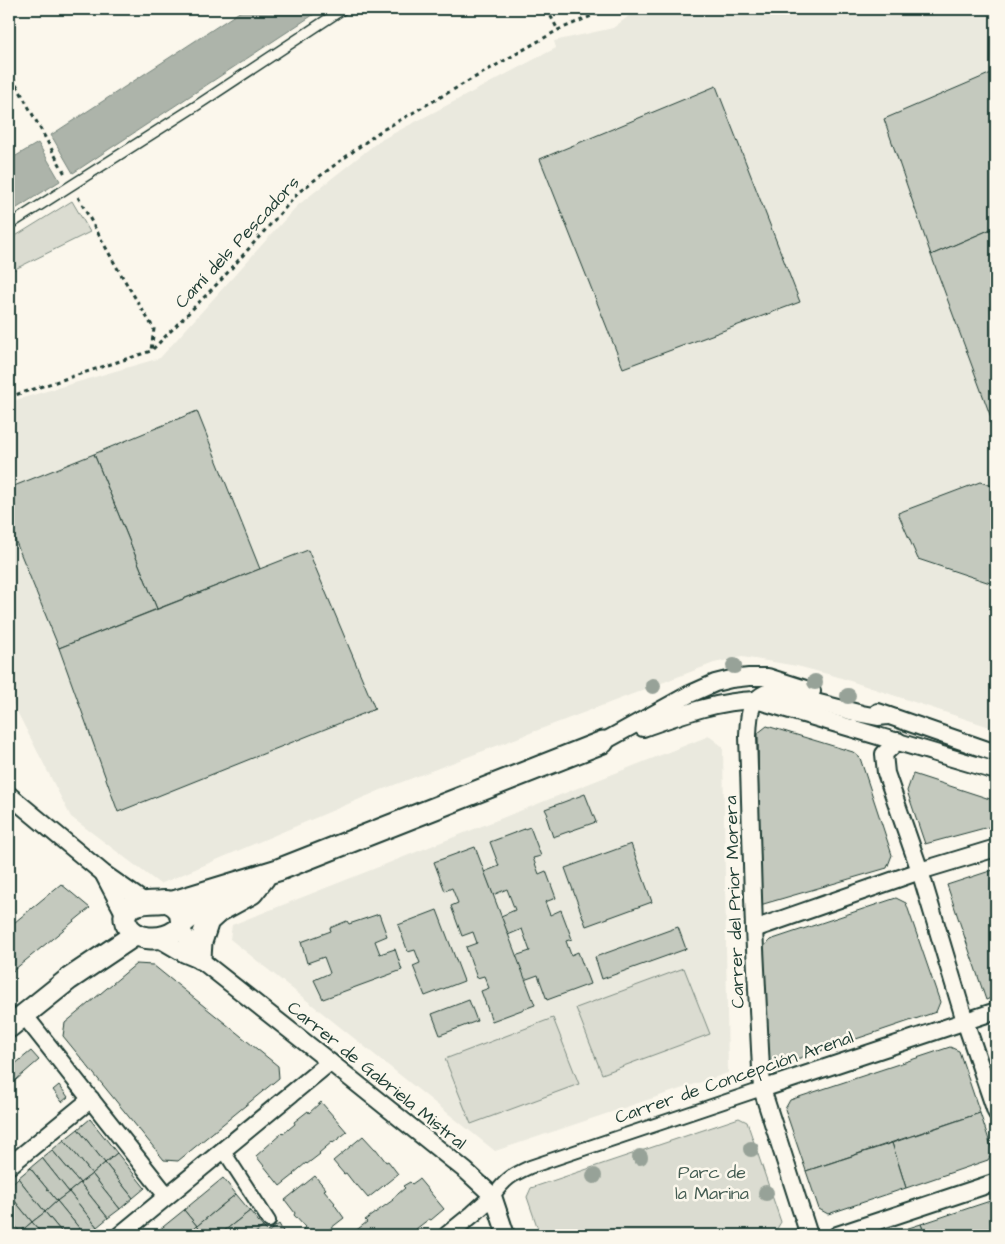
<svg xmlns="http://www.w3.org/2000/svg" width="1005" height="1244" font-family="'Architects Daughter',sans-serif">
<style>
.built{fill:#eae9de}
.green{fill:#dbdcd1;stroke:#7d8c82}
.water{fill:#adb4aa;stroke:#74847b}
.building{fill:#c4c9be;stroke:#1f3d34}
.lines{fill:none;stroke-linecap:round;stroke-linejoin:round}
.service-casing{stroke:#1f3d34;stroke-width:12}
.pedestrian-casing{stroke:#1f3d34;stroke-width:16}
.minor-casing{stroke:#1f3d34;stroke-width:20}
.tertiary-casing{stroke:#1f3d34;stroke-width:25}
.path{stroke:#1f3d34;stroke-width:3;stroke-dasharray:4 4;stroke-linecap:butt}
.service{stroke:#fbf7ec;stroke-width:9}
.pedestrian{stroke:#fbf7ec;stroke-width:12}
.minor{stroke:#fbf7ec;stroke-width:16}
.tertiary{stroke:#fbf7ec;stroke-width:21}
.tree{fill:#97a298}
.labels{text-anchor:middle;stroke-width:5;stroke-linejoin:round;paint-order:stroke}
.street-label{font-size:18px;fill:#1f3d34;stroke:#fbf7ec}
.park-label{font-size:18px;fill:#455d53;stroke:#fbf7ec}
</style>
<rect width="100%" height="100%" fill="#fbf7ec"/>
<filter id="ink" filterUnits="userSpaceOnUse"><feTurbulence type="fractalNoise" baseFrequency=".02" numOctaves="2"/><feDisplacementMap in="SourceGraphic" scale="10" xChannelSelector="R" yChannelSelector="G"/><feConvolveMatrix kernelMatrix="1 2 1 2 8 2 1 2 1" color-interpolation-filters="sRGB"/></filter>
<g filter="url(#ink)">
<g class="built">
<path d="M 638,9 L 996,9 L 996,729 L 835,676 L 797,666 L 742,657 L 714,663 L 381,790 L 160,884 L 71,817 L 9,696 L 9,402 L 160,358 L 297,206 L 379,141 L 556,48 L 554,41 L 613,28 Z"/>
<path d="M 709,736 L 723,747 L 728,1073 L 495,1151 L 230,939 L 232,925 Z"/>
</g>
<g class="green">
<path d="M 72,201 L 90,232 L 9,272 L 9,240 Z"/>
<path d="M 684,968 L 710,1034 L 602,1074 L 576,1008 Z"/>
<path d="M 553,1018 L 579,1084 L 471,1124 L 445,1059 Z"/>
<path d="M 739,1118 L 747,1122 L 781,1222 L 775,1232 L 764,1235 L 540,1235 L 527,1197 L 531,1188 Z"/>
</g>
<g class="water">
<path d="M 244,9 L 322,9 L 73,173 L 51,135 Z"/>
<path d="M 38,143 L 60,181 L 9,213 L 9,160 Z"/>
</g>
<g class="building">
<path d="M 996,71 L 996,227 L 931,255 L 884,119 Z"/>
<path d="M 716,86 L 800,302 L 623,368 L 540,159 Z"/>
<path d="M 996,227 L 996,431 L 931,255 Z"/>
<path d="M 197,411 L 260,569 L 157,609 L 94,454 Z"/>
<path d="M 94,454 L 157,609 L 59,648 L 9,525 L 9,488 Z"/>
<path d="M 980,482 L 996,487 L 996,585 L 918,559 L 898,513 Z"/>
<path d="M 308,550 L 375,709 L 118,812 L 59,648 Z"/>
<path d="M 767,726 L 853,752 L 860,758 L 892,855 L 887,868 L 760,905 L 758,733 Z"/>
<path d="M 913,774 L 996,801 L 996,825 L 925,844 L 907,791 Z"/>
<path d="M 585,794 L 596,822 L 553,837 L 546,816 L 548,815 L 545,809 Z"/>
<path d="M 530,827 L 541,856 L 533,858 L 539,874 L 546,871 L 556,898 L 545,902 L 550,915 L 561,910 L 572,939 L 566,941 L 571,955 L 578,952 L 590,984 L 547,1000 L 538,975 L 524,980 L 515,956 L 530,951 L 522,929 L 508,935 L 501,916 L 515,910 L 507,889 L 493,895 L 484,872 L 499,866 L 490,842 Z"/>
<path d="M 631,844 L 652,902 L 586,926 L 565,868 Z"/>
<path d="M 475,847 L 535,1005 L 492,1021 L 481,991 L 489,988 L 484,976 L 477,978 L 466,947 L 477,943 L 473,932 L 462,936 L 451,906 L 458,903 L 452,888 L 445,891 L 434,862 Z"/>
<path d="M 996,869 L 996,996 L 986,1000 L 947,885 Z"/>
<path d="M 61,884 L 90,908 L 9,974 L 9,927 Z"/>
<path d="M 896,898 L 906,903 L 940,1002 L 936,1012 L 776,1066 L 764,1059 L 760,951 L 770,940 Z"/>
<path d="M 437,910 L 464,981 L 425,996 L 413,966 L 420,963 L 415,950 L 408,952 L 398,925 Z"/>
<path d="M 379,914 L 387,936 L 375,941 L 380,954 L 395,949 L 402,970 L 323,999 L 314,980 L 330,973 L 324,957 L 307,963 L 301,942 L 331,931 L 330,928 L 347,921 L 349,924 Z"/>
<path d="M 678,927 L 686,949 L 602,979 L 595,957 Z"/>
<path d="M 136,964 L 153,965 L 278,1066 L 279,1078 L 178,1161 L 164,1160 L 63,1036 L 65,1023 Z"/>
<path d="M 469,1000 L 477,1021 L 440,1035 L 432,1014 Z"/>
<path d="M 950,1047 L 959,1051 L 980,1113 L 806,1171 L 785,1109 L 790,1100 Z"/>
<path d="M 31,1051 L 39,1060 L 9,1086 L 9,1069 Z"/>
<path d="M 59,1085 L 68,1097 L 62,1102 L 53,1090 Z"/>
<path d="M 321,1102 L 347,1132 L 333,1143 L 332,1142 L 319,1153 L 320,1154 L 307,1164 L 306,1163 L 293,1174 L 294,1175 L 280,1186 L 256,1156 L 282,1133 L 283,1134 L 295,1124 L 294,1122 L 308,1111 L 309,1113 Z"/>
<path d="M 980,1113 L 993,1152 L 988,1160 L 906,1188 L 892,1143 Z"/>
<path d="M 90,1119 L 117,1153 L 105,1163 L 78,1129 Z"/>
<path d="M 78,1129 L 105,1163 L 92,1174 L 64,1140 Z"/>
<path d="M 363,1136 L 375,1149 L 376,1149 L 386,1162 L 388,1161 L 398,1174 L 368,1198 L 357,1185 L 356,1186 L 346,1173 L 344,1174 L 333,1161 Z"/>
<path d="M 64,1140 L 92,1174 L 80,1183 L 52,1150 Z"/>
<path d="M 892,1143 L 906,1188 L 828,1214 L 819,1209 L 806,1171 Z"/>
<path d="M 52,1150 L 80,1183 L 69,1192 L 42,1158 Z"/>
<path d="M 117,1153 L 145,1188 L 133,1198 L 105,1163 Z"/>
<path d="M 42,1158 L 69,1192 L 57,1201 L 30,1168 Z"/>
<path d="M 105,1163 L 133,1198 L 120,1209 L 92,1174 Z"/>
<path d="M 30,1168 L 57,1201 L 45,1212 L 18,1178 Z"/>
<path d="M 92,1174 L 120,1209 L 108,1218 L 80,1183 Z"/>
<path d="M 315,1176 L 326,1189 L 324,1190 L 335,1203 L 334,1204 L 344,1218 L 322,1235 L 309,1235 L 303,1229 L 305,1227 L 294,1215 L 295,1213 L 285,1200 Z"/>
<path d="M 18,1178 L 45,1212 L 32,1222 L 9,1194 L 9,1186 Z"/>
<path d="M 223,1178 L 236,1194 L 197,1226 L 184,1210 Z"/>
<path d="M 419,1179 L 444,1209 L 431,1220 L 429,1219 L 416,1229 L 417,1231 L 412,1235 L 347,1235 L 352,1231 L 354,1232 L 367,1222 L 365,1220 L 393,1200 L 392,1199 L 405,1188 L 403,1186 L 410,1182 L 412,1184 Z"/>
<path d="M 80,1183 L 108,1218 L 97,1227 L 69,1192 Z"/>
<path d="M 69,1192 L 97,1227 L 87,1235 L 85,1235 L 57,1201 Z"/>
<path d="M 9,1194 L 32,1222 L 20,1232 L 9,1218 Z"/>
<path d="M 236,1194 L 250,1211 L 219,1235 L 205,1235 L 197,1226 Z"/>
<path d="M 996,1199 L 996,1235 L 925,1235 L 921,1224 Z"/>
<path d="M 57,1201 L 85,1235 L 64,1235 L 45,1212 Z"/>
<path d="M 184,1210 L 197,1226 L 186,1235 L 153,1235 Z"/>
<path d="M 250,1211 L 263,1227 L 253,1235 L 219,1235 Z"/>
<path d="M 45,1212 L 64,1235 L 43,1235 L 32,1222 Z"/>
<path d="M 9,1218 L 20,1232 L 16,1235 L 9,1235 Z"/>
<path d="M 32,1222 L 43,1235 L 23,1235 L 20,1232 Z"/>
<path d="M 279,1224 L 285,1235 L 253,1235 L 263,1227 L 268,1232 Z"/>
<path d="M 921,1224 L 925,1235 L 887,1235 Z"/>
<path d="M 197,1226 L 205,1235 L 186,1235 Z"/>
</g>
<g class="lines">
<g class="service-casing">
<path id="service" d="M 9,225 L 196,106 L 343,9"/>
</g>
<g class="pedestrian-casing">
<g id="pedestrian">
<path d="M 223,1150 L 269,1221"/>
<path d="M 493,1196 C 506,1179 510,1176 530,1167 L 762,1089"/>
</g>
</g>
<g class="minor-casing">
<g id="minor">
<path d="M 878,712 L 996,753"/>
<path d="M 643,728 C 680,715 716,701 756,700 L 996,771"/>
<path d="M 898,741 L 884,754 L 886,773 L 920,871 L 965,1021 L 996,1112"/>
<path d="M 603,742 L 688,695 L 715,683 L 731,679 L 749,677 L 768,677 L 812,691"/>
<path d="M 9,795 L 103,873 L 146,903"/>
<path d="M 104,875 L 125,915"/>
<path d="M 180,928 L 202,961"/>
<path d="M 754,929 L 920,871 L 996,848"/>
<path d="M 156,937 L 185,954 L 202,961 L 330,1062 L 466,1171 L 493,1196 L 506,1235"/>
<path d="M 24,1015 L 167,1196"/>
<path d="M 762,1089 L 996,1011"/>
<path d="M 9,1166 L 91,1099"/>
<path d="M 120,1235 L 330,1062"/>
<path d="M 447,1235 L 473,1214 L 493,1196"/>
<path d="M 809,1235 L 762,1089 L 754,929 L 748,736 C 749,715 748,698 772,691 L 862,714 L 878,717 L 888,716"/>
<path d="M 837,1235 L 996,1182"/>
</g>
</g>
<g class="tertiary-casing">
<g id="tertiary">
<path d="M 170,903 L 278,870 L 603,742"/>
<path d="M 182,924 C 181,918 181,913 178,909 C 176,907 172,903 169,902 C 165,901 161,902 157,902 C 145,902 119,904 126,923 C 134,942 162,941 176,931 C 180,929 180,926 183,923 C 188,918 196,913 202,909 C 211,904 220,900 230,896"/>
<path d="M 200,958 L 201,942 L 208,921 L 219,911 L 252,893 L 264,878"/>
<path d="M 9,1027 L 69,979 L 136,934"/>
</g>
</g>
<g class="path">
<path d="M 547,9 L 558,30"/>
<path d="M 9,71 L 65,174"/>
<path d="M 78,197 L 116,266 L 154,329 L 151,350"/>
<path d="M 9,397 L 151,351 L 221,280 L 300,191 L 379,132 L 558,30 L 608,9"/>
</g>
<use href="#service" class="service"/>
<use href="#pedestrian" class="pedestrian"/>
<use href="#minor" class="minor"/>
<use href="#tertiary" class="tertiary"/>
</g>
<g class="tree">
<circle cx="734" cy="666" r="8"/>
<circle cx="815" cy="682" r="8"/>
<circle cx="653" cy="686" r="8"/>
<circle cx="848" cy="696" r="8"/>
<circle cx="751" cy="1149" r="8"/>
<circle cx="640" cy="1157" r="8"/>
<circle cx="594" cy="1176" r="8"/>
<circle cx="766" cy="1193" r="8"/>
</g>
</g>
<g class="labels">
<g class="street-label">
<text transform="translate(237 242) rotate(-47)" y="6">Camí dels Pescadors</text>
<text transform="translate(734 902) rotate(-92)" y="6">Carrer del Prior Morera</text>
<text transform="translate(377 1075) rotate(39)" y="6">Carrer de Gabriela Mistral</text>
<text transform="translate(734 1077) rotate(-19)" y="6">Carrer de Concepción Arenal</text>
</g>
<g class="park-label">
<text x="712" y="1178">Parc de<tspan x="712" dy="21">la Marina</tspan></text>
</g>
</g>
<rect width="1005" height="1244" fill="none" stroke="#fbf7ec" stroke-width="30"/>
<rect x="15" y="15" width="975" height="1214" fill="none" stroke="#1f3d34" stroke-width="2" filter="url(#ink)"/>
</svg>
